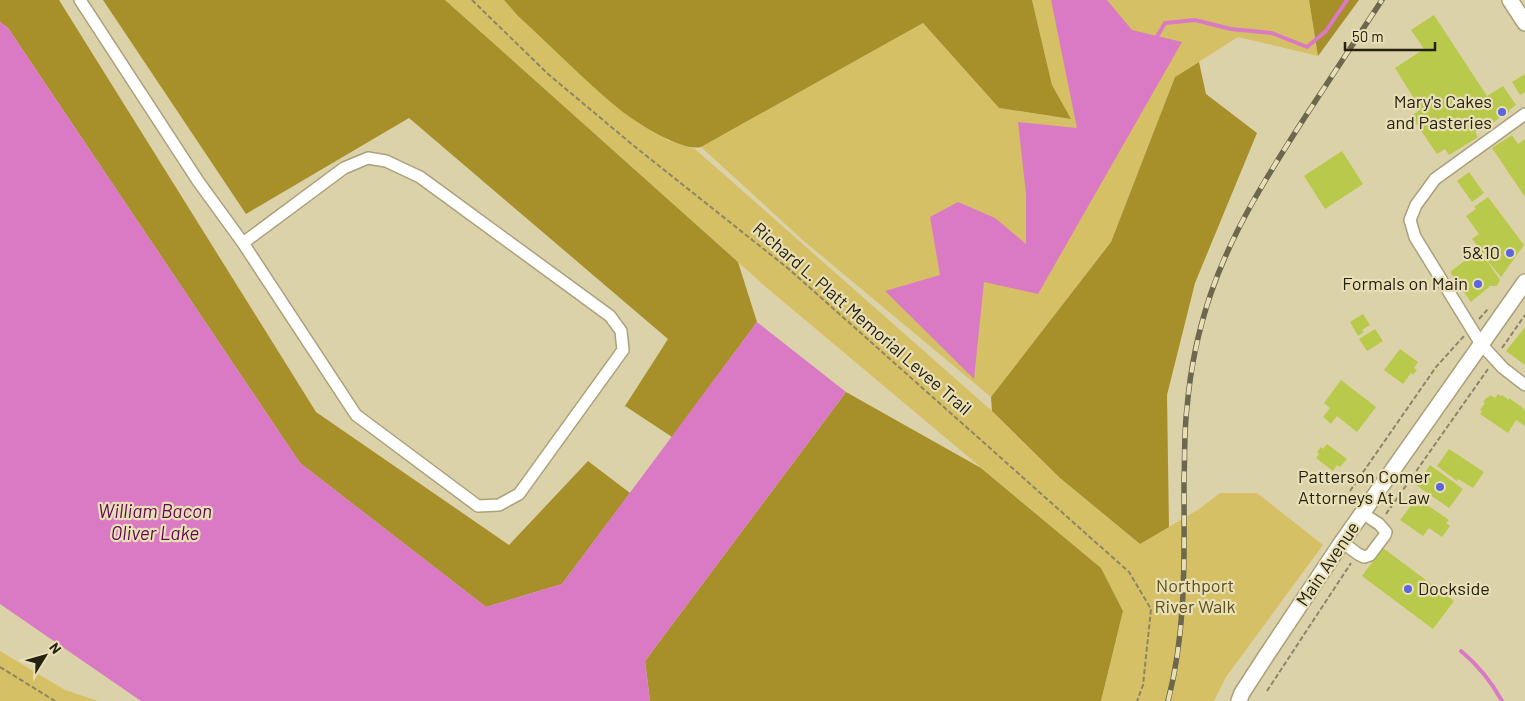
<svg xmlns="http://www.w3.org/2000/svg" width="1525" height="701" font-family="Barlow,sans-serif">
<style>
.green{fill:#d6c065}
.forest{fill:#a7902a}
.water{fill:#da7ac4}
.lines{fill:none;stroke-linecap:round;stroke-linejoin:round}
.stream{stroke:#da7ac4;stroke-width:4}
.building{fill:#b9c94b}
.minor-casing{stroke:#aaa17a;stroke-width:14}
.major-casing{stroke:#aaa17a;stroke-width:18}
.path{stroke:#8c8567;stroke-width:2;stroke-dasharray:5 2.5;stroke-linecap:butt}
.minor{stroke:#fff;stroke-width:11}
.major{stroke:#fff;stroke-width:15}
.rail-casing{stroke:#6d674d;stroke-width:5.5}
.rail{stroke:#e9dfb6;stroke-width:4;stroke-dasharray:11;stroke-linecap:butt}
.poi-dot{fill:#5c65dd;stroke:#e9dfb6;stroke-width:2}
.labels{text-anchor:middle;stroke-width:4.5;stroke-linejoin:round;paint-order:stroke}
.poi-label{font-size:18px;fill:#252111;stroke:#e9dfb6;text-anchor:end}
.street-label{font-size:18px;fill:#252111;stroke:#e9dfb6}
.park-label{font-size:18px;fill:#5c501c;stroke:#e9dfb6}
.water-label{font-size:19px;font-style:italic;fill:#610753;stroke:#e9dfb6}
</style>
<rect width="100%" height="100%" fill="#dcd2aa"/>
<g class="green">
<path d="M 445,0 L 504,0 L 517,15 L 667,140 L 695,149 L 992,411 L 1060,478 L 1140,544 L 1199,509 L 1220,493 L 1257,493 L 1323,545 L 1226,677 L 1214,701 L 1101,701 L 1123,611 L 1101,568 L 767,288 Z"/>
<path d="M 1032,0 L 1309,0 L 1318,56 L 1238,37 L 1175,77 L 1111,242 L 991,397 L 805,242 L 701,147 L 923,23 L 999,108 L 1070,119 L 1052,85 Z"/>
<path d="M 0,651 L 65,690 L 98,701 L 0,701 Z"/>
</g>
<g class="forest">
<path d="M 0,0 L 59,0 L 316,412 L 509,545 L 588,461 L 630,493 L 562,584 L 486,607 L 300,463 L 8,28 L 0,22 Z"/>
<path d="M 103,0 L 445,0 L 738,262 L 757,322 L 672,437 L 625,406 L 668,339 L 409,118 L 246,214 Z"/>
<path d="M 504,0 L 1032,0 L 1052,85 L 1071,119 L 999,108 L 923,23 L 701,147 C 682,152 635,122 619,109 C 584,80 551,46 517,15 Z"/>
<path d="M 1309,0 L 1359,0 L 1318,56 Z"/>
<path d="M 1199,62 L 1206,94 L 1257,133 L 1195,283 L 1167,395 L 1169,527 L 1140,544 L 1060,478 L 992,411 L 991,397 L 1111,242 L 1175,77 Z"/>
<path d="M 846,392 L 981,468 L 1101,568 L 1123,611 L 1101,701 L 650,701 L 645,661 Z"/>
</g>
<g class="water">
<path d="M 1051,0 L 1107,0 L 1132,30 L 1182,42 L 1038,294 L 984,282 L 974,379 L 885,291 L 940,275 L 930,217 L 958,202 L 995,218 L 1026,244 L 1026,194 L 1018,122 L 1077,128 Z"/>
<path d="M 0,22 L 8,28 L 300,463 L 486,607 L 562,584 L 757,322 L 846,392 L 645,661 L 650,701 L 141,701 L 0,604 Z"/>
</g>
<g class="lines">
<g class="stream">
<path d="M 1155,40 L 1165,23 L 1195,20 L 1231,29 L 1272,33 L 1307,47 L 1326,31 L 1347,0"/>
<path d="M 1461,651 C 1479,666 1491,681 1502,701"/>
</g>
</g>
<g class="building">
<path d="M 1434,15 L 1487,96 L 1503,86 L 1516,105 L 1509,110 L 1510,111 L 1483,129 L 1482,127 L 1475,132 L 1478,137 L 1449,155 L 1445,149 L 1437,154 L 1411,116 L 1420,110 L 1414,101 L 1415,100 L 1395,68 L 1424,49 L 1411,30 Z"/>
<path d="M 1525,74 L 1525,92 L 1520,95 L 1512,82 Z"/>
<path d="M 1512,135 L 1518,144 L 1525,139 L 1525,197 L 1492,148 Z"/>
<path d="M 1342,151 L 1363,184 L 1325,209 L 1304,176 Z"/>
<path d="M 1469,172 L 1484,193 L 1472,202 L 1457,181 Z"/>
<path d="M 1488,197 L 1524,245 L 1501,277 L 1485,258 L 1500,280 L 1497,286 L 1490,286 L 1471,302 L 1450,272 L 1480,249 L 1472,239 L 1479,234 L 1466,216 L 1476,209 L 1474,207 Z"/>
<path d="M 1363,314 L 1370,325 L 1362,330 L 1364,332 L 1358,336 L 1350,322 Z"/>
<path d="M 1525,327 L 1525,365 L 1506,351 Z"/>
<path d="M 1375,329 L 1383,341 L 1367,351 L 1359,339 Z"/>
<path d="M 1400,349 L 1418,362 L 1414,368 L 1417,370 L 1413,375 L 1411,373 L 1403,384 L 1384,370 Z"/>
<path d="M 1341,380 L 1376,407 L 1357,432 L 1337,416 L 1331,424 L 1323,417 L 1330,408 L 1324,403 Z"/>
<path d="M 1498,394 L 1501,396 L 1502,395 L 1509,400 L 1509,398 L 1523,408 L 1525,411 L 1525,426 L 1516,420 L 1508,433 L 1480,414 L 1482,411 L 1480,410 L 1485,403 L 1483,402 L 1487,397 L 1488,398 L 1490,395 L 1495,398 Z"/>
<path d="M 1327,444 L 1347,459 L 1340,467 L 1337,465 L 1333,471 L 1316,458 L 1319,454 L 1317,452 L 1321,447 L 1323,449 Z"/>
<path d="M 1449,449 L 1484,472 L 1473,488 L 1458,479 L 1457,481 L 1437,466 Z"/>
<path d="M 1430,465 L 1463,489 L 1449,508 L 1416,485 Z"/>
<path d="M 1417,498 L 1449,520 L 1446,523 L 1450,526 L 1442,537 L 1429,528 L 1423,536 L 1400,520 Z"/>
<path d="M 1383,548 L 1454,601 L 1433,629 L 1362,576 Z"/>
</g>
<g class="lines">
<g class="minor-casing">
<g id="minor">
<path d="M 80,0 L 198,181 L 243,243"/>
<path d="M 1525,114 L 1435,179 L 1416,205 L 1410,220 L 1415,237 L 1481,344 L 1503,368 L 1525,385"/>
<path d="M 368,158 L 386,161 L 420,177 L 610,316 L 621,331 L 623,350 L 519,494 L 499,505 L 478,506 L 356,415 L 243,243 L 344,168 Z"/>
<path d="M 1342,542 L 1358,554 L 1364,557 L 1370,555 L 1385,535 L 1386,532 L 1379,524 L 1362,513"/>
</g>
</g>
<g class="major-casing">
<g id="major">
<path d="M 1510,0 L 1525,23"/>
<path d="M 1239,701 L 1242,693 L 1266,656 L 1342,542 L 1525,282"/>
</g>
</g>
<g class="path">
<path d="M 472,0 L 548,74 L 634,146 L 790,270 L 1129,572 L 1151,609 L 1143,685 L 1137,701"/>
<path d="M 1479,319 L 1488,309"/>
<path d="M 1502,348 L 1525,315"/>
<path d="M 1350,491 L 1436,367 L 1464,336"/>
<path d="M 1386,514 L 1488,369"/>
<path d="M 0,667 L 55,701"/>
<path d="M 1267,691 L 1351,563"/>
</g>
<use href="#minor" class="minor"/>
<use href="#major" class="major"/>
<g class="rail-casing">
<path id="rail" d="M 1168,701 C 1187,628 1184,554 1184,479 C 1185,456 1184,431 1187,408 C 1190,371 1199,328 1211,293 C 1233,229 1269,173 1305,117 C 1331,78 1356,39 1382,0"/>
</g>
<use href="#rail" class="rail"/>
</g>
<g class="poi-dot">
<circle cx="1502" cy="112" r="5"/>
<circle cx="1510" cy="253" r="5"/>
<circle cx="1478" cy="284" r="5"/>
<circle cx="1440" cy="487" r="5"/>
<circle cx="1408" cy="589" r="5"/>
</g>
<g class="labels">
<g class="poi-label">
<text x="1492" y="108">Mary's Cakes<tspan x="1492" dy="21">and Pasteries</tspan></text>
<text x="1500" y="259">5&amp;10</text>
<text x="1468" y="290">Formals on Main</text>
<text x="1430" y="483">Patterson Comer<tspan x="1430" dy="21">Attorneys At Law</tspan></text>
<text x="1418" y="595" text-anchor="start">Dockside</text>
</g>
<g class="street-label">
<text transform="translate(862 319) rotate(41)" y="6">Richard L. Platt Memorial Levee Trail</text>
<text transform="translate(1328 564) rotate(-56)" y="6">Main Avenue</text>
</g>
<g class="park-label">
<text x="1195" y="592">Northport<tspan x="1195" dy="21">River Walk</tspan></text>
</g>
<g class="water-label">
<text x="155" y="518">William Bacon<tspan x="155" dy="22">Oliver Lake</tspan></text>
</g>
</g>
<g transform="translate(45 656) rotate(53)" stroke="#e9dfb6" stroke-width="4" paint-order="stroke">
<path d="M0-4L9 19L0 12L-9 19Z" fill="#252111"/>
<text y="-8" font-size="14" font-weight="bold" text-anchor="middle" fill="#252111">N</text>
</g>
<path d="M1345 42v8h90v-8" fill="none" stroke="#252111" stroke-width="2.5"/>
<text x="1352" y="42" font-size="15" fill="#252111" stroke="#e9dfb6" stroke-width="4" paint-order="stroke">50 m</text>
</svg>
